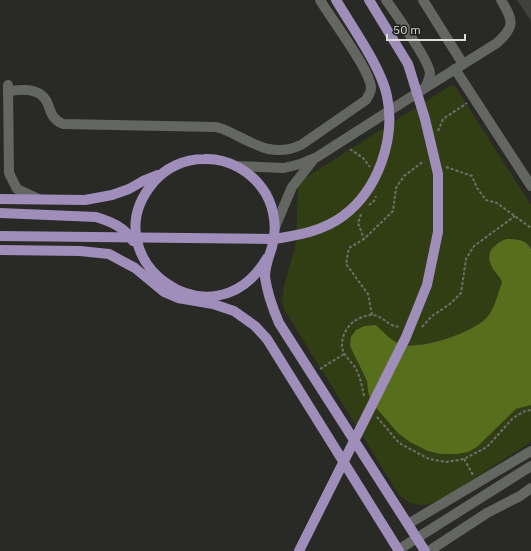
<svg xmlns="http://www.w3.org/2000/svg" width="531" height="551" font-family="'IBM Plex Sans',sans-serif">
<style>
.green{fill:#313e13}
.water{fill:#576e1d}
.building{fill:#3f413d;filter:url(#shadow)}
.lines{fill:none;stroke-linecap:round;stroke-linejoin:round}
.path{stroke:#6f706d;stroke-width:2;stroke-dasharray:3 2;stroke-linecap:butt}
.minor{stroke:#646662;stroke-width:10}
.major{stroke:#9f8dba;stroke-width:10}
</style>
<defs>
<filter id="shadow"><feDropShadow dx="3.5" dy="3.5" stdDeviation="1" flood-color="#0009"/></filter>
</defs>
<rect width="100%" height="100%" fill="#292a26"/>
<path class="green" d="M 450,86 L 455,86 L 531,205 L 531,249 C 526,238 510,236 500,242 C 495,244 492,249 489,254 L 492,268 L 502,282 C 498,293 495,307 488,316 C 476,332 419,351 400,344 C 391,341 384,332 376,325 L 364,326 L 356,330 L 359,365 L 363,371 L 367,381 L 368,391 L 377,409 L 390,423 L 468,452 L 477,447 L 516,409 L 531,405 L 531,442 L 445,497 C 427,506 416,510 399,495 L 284,309 L 282,299 L 284,286 L 296,243 L 298,188 L 305,178 Z"/>
<path class="water" d="M 506,239 C 516,239 526,239 531,249 L 531,405 L 516,409 L 477,447 L 468,452 L 457,454 L 441,454 L 428,451 L 410,442 L 398,433 L 371,402 L 368,391 L 367,381 L 350,346 L 351,337 L 356,330 L 364,326 L 376,325 C 384,332 391,341 400,344 C 419,351 476,332 488,316 C 495,307 498,293 502,282 C 500,277 496,274 493,269 C 484,254 492,245 506,239 Z"/>
<path class="building" d="M 517,0 L 531,0 L 531,21 Z"/>
<g class="lines">
<g class="path">
<path d="M 438,131 L 443,119 L 467,103"/>
<path d="M 350,149 L 363,158 L 370,167"/>
<path d="M 446,167 L 472,176 L 477,188 L 486,200 L 497,203 L 531,228"/>
<path d="M 369,205 L 374,201 L 376,196"/>
<path d="M 361,214 L 358,223 L 364,239"/>
<path d="M 372,315 L 368,294 L 346,264 L 349,248 L 364,239 L 393,211 L 396,188 L 404,176 L 424,161"/>
<path d="M 422,327 L 432,316 L 450,304 L 461,293 L 466,259 L 474,246 L 515,216"/>
<path d="M 320,369 L 344,354"/>
<path d="M 364,396 C 362,386 360,376 355,367 C 352,363 348,359 345,355 C 338,344 344,330 353,322 C 357,319 368,314 373,315 C 385,317 387,326 400,327"/>
<path d="M 377,417 L 399,443 L 429,459 L 446,462 L 464,459 L 487,447 L 513,418 L 525,411 L 531,410"/>
<path d="M 464,459 L 473,475"/>
</g>
<g class="minor">
<path d="M 423,0 L 463,64"/>
<path d="M 455,69 L 531,186"/>
<path d="M 8,85 L 9,173 L 17,189 L 39,199"/>
<path d="M 425,88 L 497,43 C 516,26 513,20 501,0"/>
<path d="M 8,91 C 18,90 31,88 40,94 C 53,102 45,116 63,124 L 216,127 L 223,129 C 251,141 270,159 301,145 L 366,100 C 368,96 371,93 371,88 C 371,71 330,17 320,0"/>
<path d="M 236,166 L 284,168 L 300,164 L 317,157 L 425,88 C 427,83 430,78 430,73 C 429,60 395,13 386,0"/>
<path d="M 275,227 L 292,187 L 314,159"/>
<path d="M 408,524 L 531,451"/>
<path d="M 398,550 L 531,466"/>
<path d="M 429,551 L 487,513 L 520,496 L 531,488"/>
</g>
<g class="major">
<path d="M 0,199 L 85,200 L 112,195 L 129,189 L 143,181 L 158,175"/>
<path d="M 0,213 L 96,217 C 112,222 124,227 133,241"/>
<path d="M 0,236 L 275,239 C 299,235 323,231 343,216 C 378,190 396,139 387,96 C 381,67 352,27 336,0"/>
<path d="M 0,250 L 80,251 L 109,254 L 135,268 L 164,292 L 178,298 L 213,304 L 234,311 L 255,326 L 267,339 L 399,551"/>
<path d="M 267,258 C 213,350 90,258 153,183 C 165,168 184,159 204,159 C 229,158 253,172 266,194 C 275,210 277,230 272,247 C 269,257 265,266 265,277 C 267,292 273,309 279,323 L 425,551"/>
<path d="M 299,551 L 406,337 L 427,285 L 438,232 L 438,174 L 425,119 L 408,64 L 369,0"/>
</g>
</g>
<path d="M387 34v6h78v-6" fill="none" stroke="#dcddda" stroke-width="2"/>
<text x="393" y="34" font-size="12" fill="#dcddda" stroke="#1f211d" stroke-width="3" paint-order="stroke">50 m</text>
</svg>
